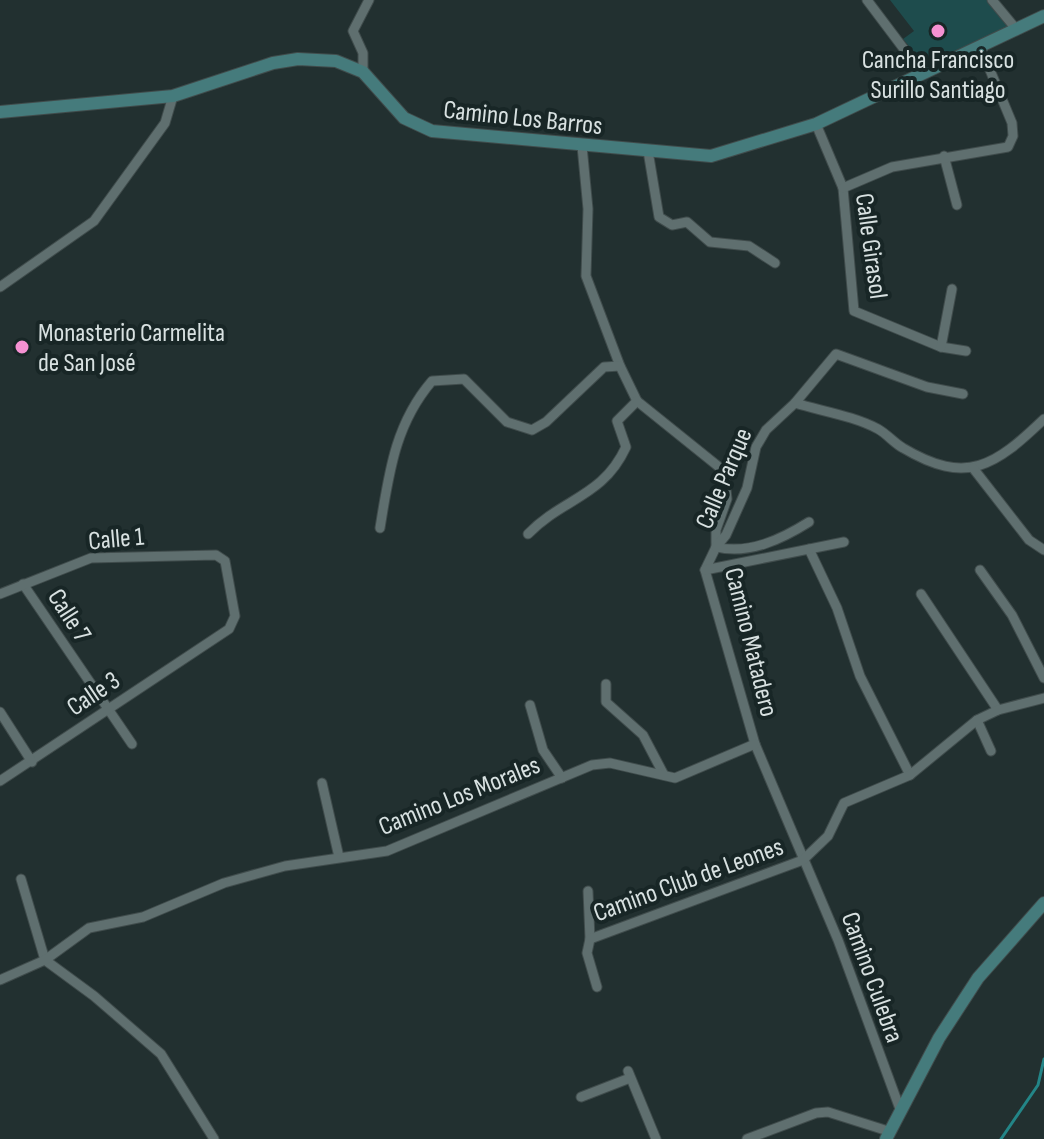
<svg xmlns="http://www.w3.org/2000/svg" width="1044" height="1139" font-family="'Sofia Sans Condensed',sans-serif">
<style>
.green{fill:#1e4c4d}
.lines{fill:none;stroke-linecap:round;stroke-linejoin:round}
.stream{stroke:#238587;stroke-width:3}
.street-casing{stroke:#404c4c;stroke-width:11}
.secondary-casing{stroke:#404c4c;stroke-width:14}
.street{stroke:#5f6f6f;stroke-width:9}
.secondary{stroke:#457b7c;stroke-width:12}
.poi-dot{fill:#f591d2;stroke:#182626;stroke-width:3}
.labels{text-anchor:middle;stroke-width:8;stroke-linejoin:round;paint-order:stroke}
.poi-label{font-size:26px;fill:#d8e1e1;stroke:#182626}
.street-label{font-size:26px;fill:#d8e1e1;stroke:#182626}
</style>
<rect width="100%" height="100%" fill="#223030"/>
<path class="green" d="M 890,0 L 989,0 L 1011,26 L 925,65 L 903,39 L 914,31 Z"/>
<g class="lines">
<path class="stream" d="M 1001,1139 L 1038,1085 L 1044,1059"/>
<g class="street-casing">
<g id="street">
<path d="M 867,0 L 922,73"/>
<path d="M 992,0 L 1016,29"/>
<path d="M 363,72 L 363,53 L 353,31 L 369,0"/>
<path d="M 816,124 L 843,188 L 854,311 L 941,347 L 966,351"/>
<path d="M 582,146 L 588,209 L 586,276 L 620,366 L 637,401 L 724,471 L 727,499 L 716,530 L 716,547 L 705,570 L 755,744 L 838,940 L 900,1109"/>
<path d="M 648,151 L 659,217 L 672,225 L 687,222 L 710,242 L 749,246 L 775,263"/>
<path d="M 944,156 L 957,205"/>
<path d="M 843,188 L 892,167 L 1008,147 L 1013,136 L 1012,123 L 980,46"/>
<path d="M 0,287 L 94,221 L 165,123 L 173,96"/>
<path d="M 941,347 L 952,289"/>
<path d="M 795,403 C 821,411 854,416 878,429 C 887,434 894,443 903,448 C 967,486 995,466 1044,419"/>
<path d="M 973,468 L 1029,540 L 1044,550"/>
<path d="M 809,522 C 782,539 749,555 716,547 L 726,535 L 747,488 L 756,447 L 766,430 L 795,403 L 836,354 L 927,387 L 963,394"/>
<path d="M 380,528 C 389,473 395,424 432,381 L 464,379 L 507,422 L 532,430 L 546,422 L 604,367 L 620,366"/>
<path d="M 528,534 C 563,498 603,497 626,447 L 617,421 L 637,401"/>
<path d="M 809,549 L 837,608 L 860,676 L 910,775"/>
<path d="M 705,570 L 844,542"/>
<path d="M 980,570 L 1012,615 L 1044,678"/>
<path d="M 23,584 L 132,744"/>
<path d="M 0,594 L 91,558 L 216,555 L 225,561 L 235,616 L 229,629 L 0,781"/>
<path d="M 921,594 L 998,710"/>
<path d="M 606,684 L 606,702 L 643,735 L 664,775"/>
<path d="M 530,705 L 543,750 L 562,778"/>
<path d="M 0,712 L 32,762"/>
<path d="M 977,720 L 991,751"/>
<path d="M 322,783 L 339,857"/>
<path d="M 21,879 L 45,960 L 94,996 L 161,1054 L 214,1139"/>
<path d="M 588,891 L 590,939"/>
<path d="M 0,980 L 45,960 L 89,928 L 143,917 L 224,883 L 285,866 L 387,851 L 592,765 L 610,763 L 675,778 L 755,744"/>
<path d="M 597,987 L 587,953 L 590,939 L 803,860 L 828,836 L 844,803 L 910,775 L 977,720 L 998,710 L 1044,698"/>
<path d="M 628,1071 L 656,1139"/>
<path d="M 581,1097 L 630,1078"/>
<path d="M 747,1139 L 816,1113 L 828,1112 L 888,1131"/>
</g>
</g>
<g class="secondary-casing">
<g id="secondary">
<path d="M 0,112 L 173,96 L 273,63 L 298,59 L 336,61 L 363,72 L 404,118 L 432,131 L 711,156 L 816,124 L 1044,16"/>
<path d="M 886,1139 L 939,1038 L 978,978 L 1044,903"/>
</g>
</g>
<use href="#street" class="street"/>
<use href="#secondary" class="secondary"/>
</g>
<g class="poi-dot">
<circle cx="938" cy="31" r="8"/>
<circle cx="22" cy="347" r="8"/>
</g>
<g class="labels">
<g class="poi-label">
<text x="938" y="68">Cancha Francisco<tspan x="938" dy="30">Surillo Santiago</tspan></text>
<text x="38" y="341" text-anchor="start">Monasterio Carmelita<tspan x="38" dy="30">de San José</tspan></text>
</g>
<g class="street-label">
<text transform="translate(523 117) rotate(6)" y="9">Camino Los Barros</text>
<text transform="translate(872 246) rotate(82)" y="9">Calle Girasol</text>
<text transform="translate(723 478) rotate(-67)" y="9">Calle Parque</text>
<text transform="translate(116 538) rotate(-5)" y="9">Calle 1</text>
<text transform="translate(70 615) rotate(57)" y="9">Calle 7</text>
<text transform="translate(752 642) rotate(76)" y="9">Camino Matadero</text>
<text transform="translate(93 693) rotate(-34)" y="9">Calle 3</text>
<text transform="translate(459 795) rotate(-22)" y="9">Camino Los Morales</text>
<text transform="translate(688 879) rotate(-20)" y="9">Camino Club de Leones</text>
<text transform="translate(873 977) rotate(70)" y="9">Camino Culebra</text>
</g>
</g>
</svg>
